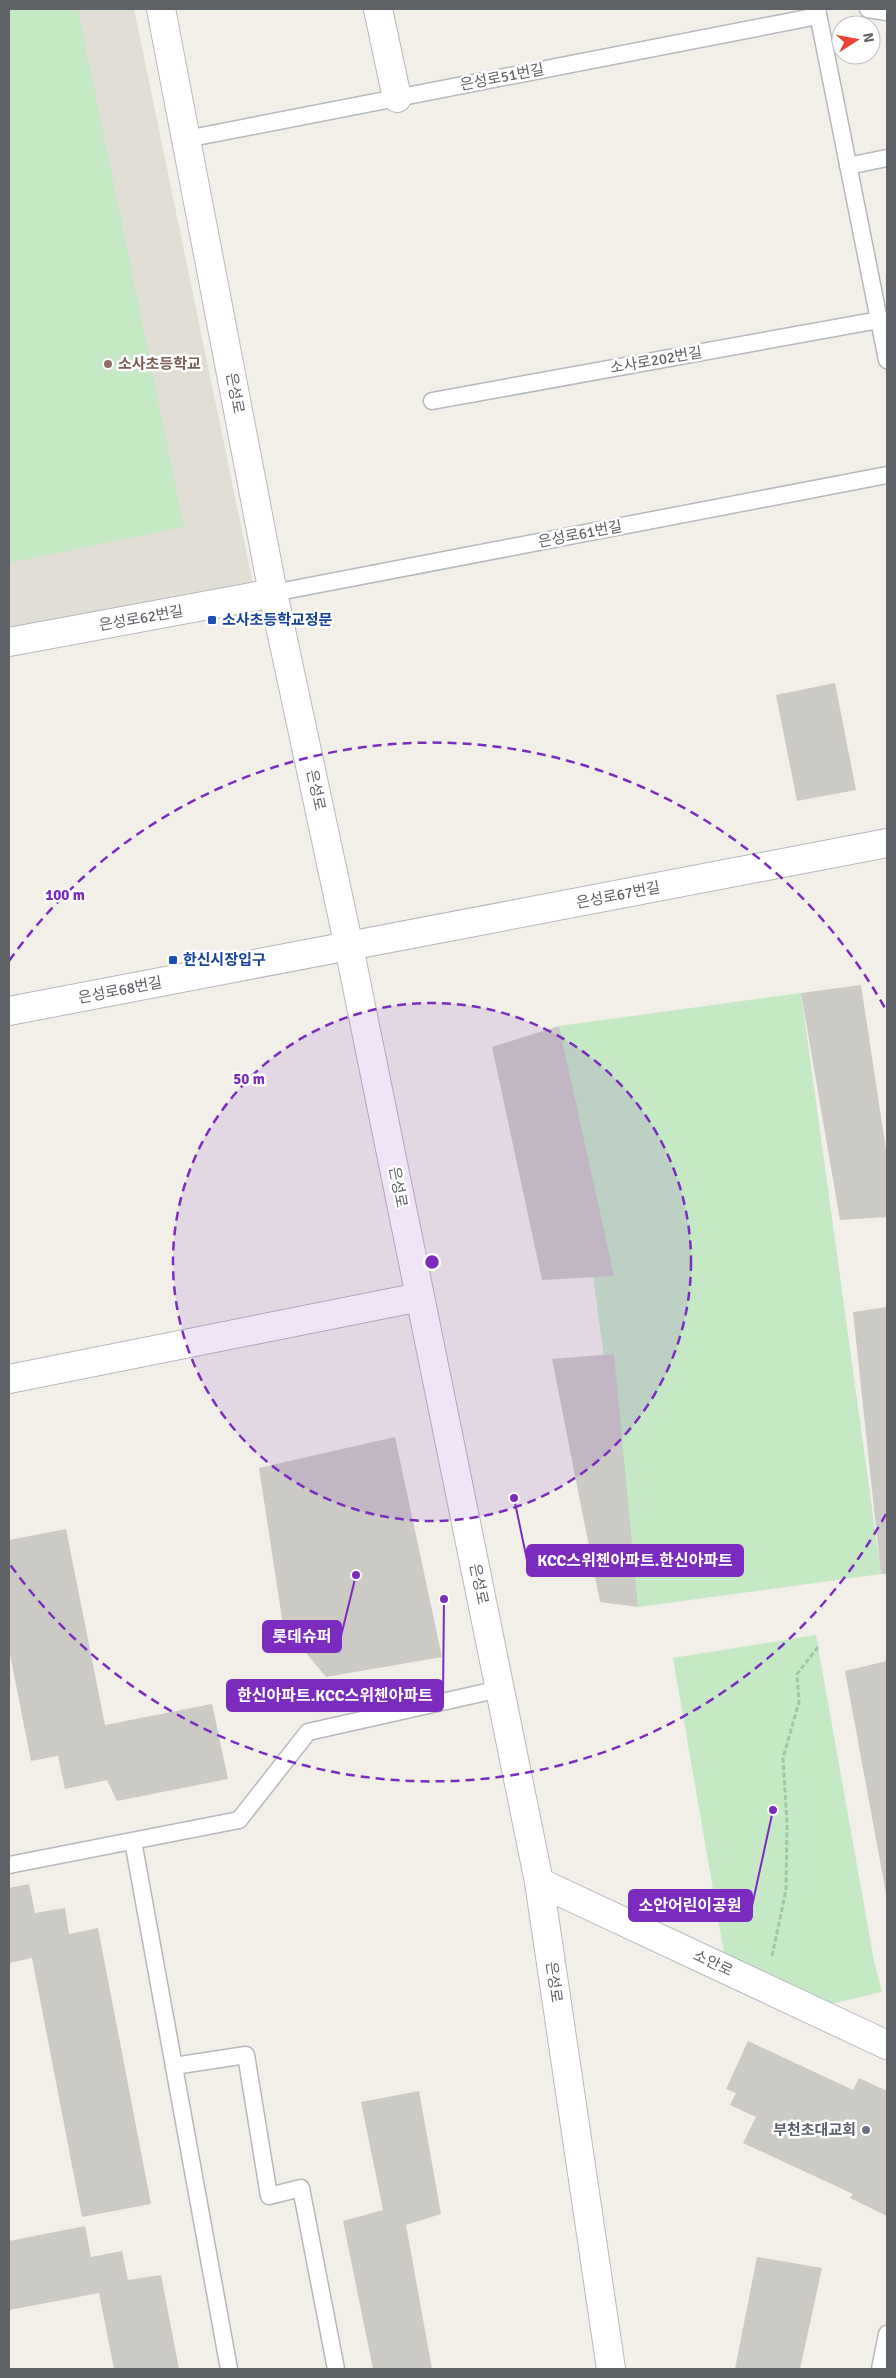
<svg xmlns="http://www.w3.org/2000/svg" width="896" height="2378" font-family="Signika,'Noto Sans KR',sans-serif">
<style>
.education{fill:#e1ded6}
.green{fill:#c5e8c5}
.building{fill:#cccac5}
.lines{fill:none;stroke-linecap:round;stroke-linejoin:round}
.lane-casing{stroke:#b5b8bc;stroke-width:19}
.street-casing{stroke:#b5b8bc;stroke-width:30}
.secondary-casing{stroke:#b6babf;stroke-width:30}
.path{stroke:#9cc7a9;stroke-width:3;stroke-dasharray:5 2.5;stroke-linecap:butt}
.lane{stroke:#fff;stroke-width:16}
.street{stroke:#fff;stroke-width:28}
.secondary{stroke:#fff;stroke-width:28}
.ring{fill:none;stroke:#7b2cbf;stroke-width:2.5;stroke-dasharray:9 6}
.education-dot{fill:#8d6e63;stroke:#fff;stroke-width:2}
.transit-dot{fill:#1a4fb4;stroke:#fff;stroke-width:2}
.worship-dot{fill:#6b7280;stroke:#fff;stroke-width:2}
.labels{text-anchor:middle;stroke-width:5;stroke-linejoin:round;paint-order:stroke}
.street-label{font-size:15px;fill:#5f6368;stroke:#fff}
.education-label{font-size:15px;font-weight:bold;fill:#785e54;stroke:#fff;text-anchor:start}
.transit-label{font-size:15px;font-weight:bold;fill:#164399;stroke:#fff;text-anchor:start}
.worship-label{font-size:15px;font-weight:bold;fill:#5b616d;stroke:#fff;text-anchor:end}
.centre{fill:#7b2cbf;stroke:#fff;stroke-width:2.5}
.ring-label{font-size:15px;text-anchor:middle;font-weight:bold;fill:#7b2cbf;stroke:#fff;stroke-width:5;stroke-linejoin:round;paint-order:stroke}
.leader{fill:none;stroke:#7b2cbf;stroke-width:2}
.callout-dot{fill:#7b2cbf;stroke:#fff;stroke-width:2}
.callout{fill:#7b2cbf;stroke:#7b2cbf;stroke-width:2}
.callout-label{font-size:16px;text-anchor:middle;font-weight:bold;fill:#fff}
</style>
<rect width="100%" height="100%" fill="#f1efe8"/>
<path class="education" d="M 9,9 L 134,9 L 253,584 L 9,630 Z"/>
<g class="green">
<path d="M 9,9 L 78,9 L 184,527 L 9,563 Z"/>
<path d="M 801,993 L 881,1574 L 638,1607 L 559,1026 Z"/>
<path d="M 816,1635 L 874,1961 L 882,1992 L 809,2009 L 727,1970 L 673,1658 Z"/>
</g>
<g class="building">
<path d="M 835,683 L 856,790 L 797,801 L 776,695 Z"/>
<path d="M 861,985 L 887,1156 L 887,1217 L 840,1220 L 801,993 Z"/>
<path d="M 559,1026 L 614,1276 L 542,1280 L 492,1047 Z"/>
<path d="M 887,1307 L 887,1574 L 881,1574 L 853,1312 Z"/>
<path d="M 614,1354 L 638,1607 L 600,1602 L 552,1359 Z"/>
<path d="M 395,1437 L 442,1657 L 326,1677 L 283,1625 L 259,1468 Z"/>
<path d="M 66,1529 L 105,1725 L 212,1704 L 228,1779 L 117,1801 L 107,1780 L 65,1789 L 58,1756 L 31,1761 L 9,1649 L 9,1540 Z"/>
<path d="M 887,1661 L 887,1893 L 886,1893 L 845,1671 Z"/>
<path d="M 29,1884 L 35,1913 L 65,1908 L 69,1934 L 98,1928 L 151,2204 L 82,2217 L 32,1958 L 9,1963 L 9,1888 Z"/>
<path d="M 748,2041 L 853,2090 L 859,2078 L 887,2091 L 887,2216 L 850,2198 L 853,2194 L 743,2143 L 756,2117 L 730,2105 L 736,2093 L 726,2089 Z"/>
<path d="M 419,2091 L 441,2214 L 406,2225 L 432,2369 L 373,2369 L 343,2221 L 383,2210 L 361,2102 Z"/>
<path d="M 85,2226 L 91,2257 L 122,2251 L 128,2280 L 161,2275 L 179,2369 L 114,2369 L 99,2293 L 9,2310 L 9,2241 Z"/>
<path d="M 757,2257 L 822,2268 L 800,2369 L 735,2369 Z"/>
</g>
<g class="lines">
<g class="lane-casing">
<g id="lane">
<path d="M 817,9 L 887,360"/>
<path d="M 868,9 L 887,12"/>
<path d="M 186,139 L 818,16"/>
<path d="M 848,166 L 887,158"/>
<path d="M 432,401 L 879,320"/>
<path d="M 273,593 L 887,475"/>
<path d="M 133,1841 L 229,2369"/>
<path d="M 9,1865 L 239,1820 L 308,1732 L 500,1689"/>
<path d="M 174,2066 L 246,2055 L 269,2196 L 301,2188 L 336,2369"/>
<path d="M 880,2369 L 887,2334"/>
</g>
</g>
<g class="street-casing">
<g id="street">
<path d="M 378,9 L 397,98"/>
<path d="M 9,642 L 273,593"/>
<path d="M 9,1011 L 887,843"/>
<path d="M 9,1379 L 420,1297"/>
</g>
</g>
<g class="secondary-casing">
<g id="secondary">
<path d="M 161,9 L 273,593 L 349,947 L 539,1882 L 611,2369"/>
<path d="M 539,1882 L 887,2045"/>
</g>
</g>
<path class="path" d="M 772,1956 L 786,1890 L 787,1824 L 783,1758 L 799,1702 L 797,1674 L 818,1647"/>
<use href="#lane" class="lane"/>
<use href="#street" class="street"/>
<use href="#secondary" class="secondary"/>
</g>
<circle cx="432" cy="1262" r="259" fill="#7b2cbf" fill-opacity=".12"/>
<g class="ring">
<circle cx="432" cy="1262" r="259"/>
<path d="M886 1514A519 519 0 0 1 9 1563M9 961A519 519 0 0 1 886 1010"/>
</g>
<circle class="education-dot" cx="108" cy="364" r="5"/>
<g class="transit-dot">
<rect x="207" y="615" width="10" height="10" rx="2.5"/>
<rect x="168" y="955" width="10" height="10" rx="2.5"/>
</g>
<circle class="worship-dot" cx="866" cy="2130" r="5"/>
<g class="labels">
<g class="street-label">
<text transform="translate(502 77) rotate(-11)" y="5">은성로51번길</text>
<text transform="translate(656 360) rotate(-10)" y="5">소사로202번길</text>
<text transform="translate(235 393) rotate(79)" y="5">은성로</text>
<text transform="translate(580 534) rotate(-11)" y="5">은성로61번길</text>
<text transform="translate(141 618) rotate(-10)" y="5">은성로62번길</text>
<text transform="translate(316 790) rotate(78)" y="5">은성로</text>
<text transform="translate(618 895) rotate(-11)" y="5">은성로67번길</text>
<text transform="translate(120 990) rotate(-11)" y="5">은성로68번길</text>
<text transform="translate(398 1187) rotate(79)" y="5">은성로</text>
<text transform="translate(479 1584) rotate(78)" y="5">은성로</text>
<text transform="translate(713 1963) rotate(25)" y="5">소안로</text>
<text transform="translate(554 1982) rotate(82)" y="5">은성로</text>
</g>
<g class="education-label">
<text x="118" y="369">소사초등학교</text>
</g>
<g class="transit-label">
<text x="222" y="625">소사초등학교정문</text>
<text x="183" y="965">한신시장입구</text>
</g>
<g class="worship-label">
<text x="856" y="2135">부천초대교회</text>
</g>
</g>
<circle cx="432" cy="1262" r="8" class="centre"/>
<g class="ring-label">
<text x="65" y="900">100 m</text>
<text x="249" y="1084">50 m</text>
</g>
<path class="leader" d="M514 1498L527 1560M356 1575L341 1636M444 1599L443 1695M773 1810L752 1906"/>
<g class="callout-dot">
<circle cx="514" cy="1498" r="5"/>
<circle cx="356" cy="1575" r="5"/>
<circle cx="444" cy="1599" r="5"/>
<circle cx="773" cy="1810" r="5"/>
</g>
<g class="callout">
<rect x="527" y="1545" width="216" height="31" rx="5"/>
<rect x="263" y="1621" width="78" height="31" rx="5"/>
<rect x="227" y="1680" width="216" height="31" rx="5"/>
<rect x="629" y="1890" width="123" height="31" rx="5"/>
</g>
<g class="callout-label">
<text x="635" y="1566">KCC스위첸아파트.한신아파트</text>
<text x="302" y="1642">롯데슈퍼</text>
<text x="335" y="1701">한신아파트.KCC스위첸아파트</text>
<text x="690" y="1911">소안어린이공원</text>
</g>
<rect width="896" height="2378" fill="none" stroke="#5f6368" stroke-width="20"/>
<g transform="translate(856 40) rotate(79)"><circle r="24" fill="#ffffff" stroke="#bfc1c3"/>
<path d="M0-4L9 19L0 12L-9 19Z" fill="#ea4335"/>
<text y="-8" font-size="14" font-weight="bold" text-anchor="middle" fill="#5f6368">N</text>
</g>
</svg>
